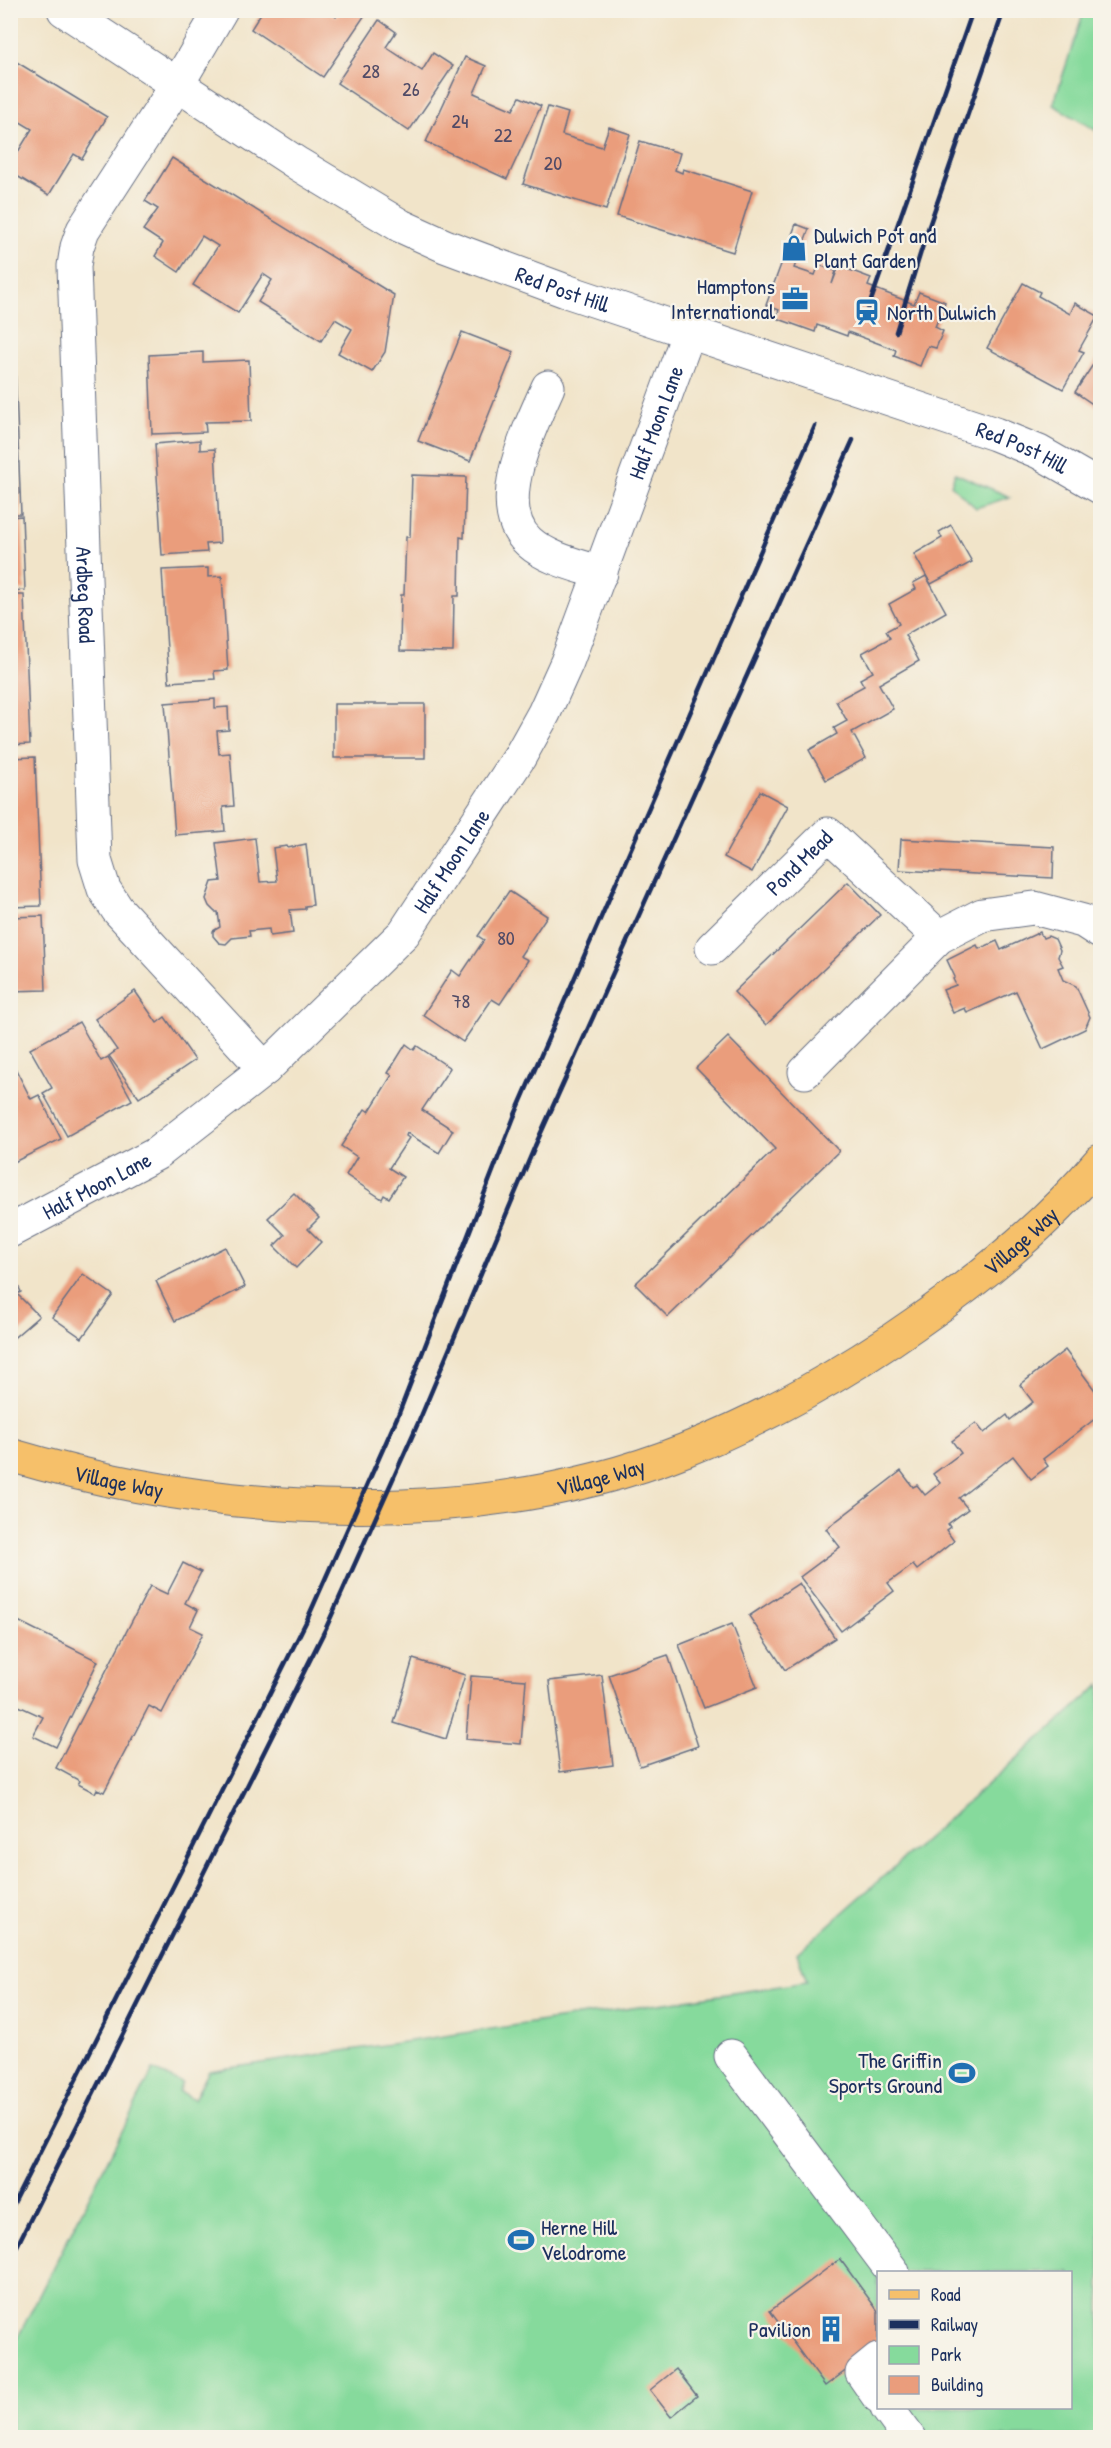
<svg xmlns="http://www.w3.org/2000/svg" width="1111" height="2448" font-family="'Patrick Hand',sans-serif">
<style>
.green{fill:#86da9c;stroke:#50847d;stroke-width:1.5;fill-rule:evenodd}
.building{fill:#ea9d7c}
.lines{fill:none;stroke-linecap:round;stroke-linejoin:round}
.minor-casing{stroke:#666e83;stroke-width:35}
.major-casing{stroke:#666e83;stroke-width:35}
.minor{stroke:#fff;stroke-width:33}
.major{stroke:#f6c06b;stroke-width:33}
.rail{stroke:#1b2f5e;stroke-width:4.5}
.labels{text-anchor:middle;stroke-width:4.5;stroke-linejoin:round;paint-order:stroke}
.number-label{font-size:20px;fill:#4f4a66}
.poi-label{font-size:22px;fill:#1b2f5e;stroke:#f7f3e8;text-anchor:start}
.street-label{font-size:22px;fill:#1b2f5e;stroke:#f7f3e8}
</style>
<rect width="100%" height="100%" fill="#f7f3e8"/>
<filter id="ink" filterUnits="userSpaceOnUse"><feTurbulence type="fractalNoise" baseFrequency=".0167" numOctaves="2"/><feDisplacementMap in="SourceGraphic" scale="12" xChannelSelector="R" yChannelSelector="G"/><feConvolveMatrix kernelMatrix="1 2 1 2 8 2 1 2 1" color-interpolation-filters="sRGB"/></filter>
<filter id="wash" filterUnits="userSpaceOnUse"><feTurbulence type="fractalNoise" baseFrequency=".008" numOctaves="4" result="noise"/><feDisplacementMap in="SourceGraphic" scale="24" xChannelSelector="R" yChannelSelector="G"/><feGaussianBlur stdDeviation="1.35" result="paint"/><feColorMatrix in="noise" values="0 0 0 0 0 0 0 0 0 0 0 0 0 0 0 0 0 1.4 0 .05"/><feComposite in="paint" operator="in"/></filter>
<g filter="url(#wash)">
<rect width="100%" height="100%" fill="#f1e4c9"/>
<g class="green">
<path d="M 1084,11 L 1100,11 L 1100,133 L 1053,105 Z"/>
<path d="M 955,473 L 1010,497 L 976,508 L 951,485 Z"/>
<path d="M 1100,1685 L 1100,2437 L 11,2438 L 11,2351 L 153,2070 L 182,2083 L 178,2091 L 194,2099 L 209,2071 L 807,1982 L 797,1953 ZM 878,2272 L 1070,2272 L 1070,2408 L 878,2408 Z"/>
</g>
<g id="blocks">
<g class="building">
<path d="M 263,10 L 327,10 L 336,17 L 340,10 L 367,12 L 323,77 L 251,29 Z"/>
<path d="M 379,20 L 396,32 L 386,47 L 422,71 L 433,53 L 453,66 L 409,131 L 337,83 Z"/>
<path d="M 465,57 L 486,66 L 474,93 L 513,110 L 520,97 L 541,106 L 507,179 L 426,142 Z"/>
<path d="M 10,58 L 107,117 L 82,159 L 74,154 L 49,195 L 10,172 L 10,165 L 32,129 L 17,120 L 10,130 Z"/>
<path d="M 548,107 L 568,113 L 562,135 L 602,147 L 609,127 L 630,134 L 606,210 L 523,184 Z"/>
<path d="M 640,141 L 680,153 L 675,170 L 682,173 L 683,169 L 752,191 L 733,252 L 617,216 Z"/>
<path d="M 172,158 L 394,295 L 385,352 L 372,372 L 338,353 L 352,329 L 335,319 L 321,341 L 258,302 L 272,280 L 263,274 L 238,313 L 193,285 L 218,246 L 202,236 L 179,272 L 155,256 L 163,243 L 143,230 L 158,209 L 145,201 Z"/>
<path d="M 796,224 L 809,229 L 794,268 L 815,275 L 819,265 L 836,271 L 832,284 L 839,266 L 871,278 L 868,286 L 914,304 L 919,292 L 945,302 L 935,327 L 943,331 L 936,348 L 928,346 L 920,366 L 894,356 L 896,350 L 848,332 L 847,336 L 817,325 L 815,332 L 776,318 L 779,310 L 766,305 Z"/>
<path d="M 1023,283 L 1040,292 L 1038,296 L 1070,314 L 1075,303 L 1098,316 L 1079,350 L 1084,352 L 1063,389 L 987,348 Z"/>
<path d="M 10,322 L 12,322 L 14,363 L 10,364 Z"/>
<path d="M 462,332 L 514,352 L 470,461 L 418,441 Z"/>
<path d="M 203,352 L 203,362 L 249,360 L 251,421 L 205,422 L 206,432 L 152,434 L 149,355 Z"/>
<path d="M 1100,354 L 1100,409 L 1075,392 Z"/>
<path d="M 10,365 L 15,365 L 21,514 L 10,514 Z"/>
<path d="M 200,440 L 200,450 L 215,449 L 220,543 L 206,544 L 207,552 L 162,555 L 155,444 Z"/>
<path d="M 412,475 L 466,477 L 464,538 L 460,537 L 459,596 L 454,596 L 453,652 L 400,651 L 401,595 L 404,595 L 406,537 L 410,537 Z"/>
<path d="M 22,516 L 25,590 L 10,591 L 10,517 Z"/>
<path d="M 951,525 L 972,562 L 931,584 L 914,554 L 942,538 L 939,532 Z"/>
<path d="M 208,568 L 208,577 L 222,576 L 228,670 L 214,671 L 215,679 L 169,682 L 162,570 Z"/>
<path d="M 926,576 L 946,612 L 905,635 L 919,661 L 879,684 L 893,709 L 852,732 L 866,758 L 826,780 L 809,750 L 837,734 L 834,728 L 847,721 L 836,701 L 864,686 L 860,679 L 873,672 L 862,653 L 890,638 L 886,631 L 899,624 L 889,604 L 916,589 L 913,583 Z"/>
<path d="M 10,595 L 24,595 L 30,744 L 10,745 Z"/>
<path d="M 215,699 L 215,708 L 228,707 L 229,730 L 217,731 L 219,754 L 230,753 L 234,806 L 223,807 L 225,831 L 175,835 L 165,703 Z"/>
<rect x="334" y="704" width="91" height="54"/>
<path d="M 35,757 L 41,906 L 10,907 L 10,758 Z"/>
<path d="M 760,791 L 788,806 L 752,872 L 724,857 Z"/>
<path d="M 255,838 L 260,882 L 277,881 L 273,848 L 287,846 L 288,848 L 306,844 L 313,905 L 305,906 L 305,909 L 290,910 L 293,933 L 270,936 L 269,929 L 249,931 L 250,936 L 232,938 L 226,944 L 219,943 L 213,936 L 213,931 L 220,927 L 218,912 L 215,912 L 209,906 L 206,899 L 212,882 L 221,881 L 216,843 Z"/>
<path d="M 901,839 L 1054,847 L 1053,878 L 899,870 Z"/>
<path d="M 848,882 L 880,915 L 766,1025 L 734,992 Z"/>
<path d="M 509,891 L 547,916 L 520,956 L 528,960 L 510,989 L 500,1004 L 492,999 L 463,1042 L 423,1015 L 452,970 L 460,976 L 484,940 L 478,936 Z"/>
<path d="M 43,916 L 46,990 L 10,991 L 10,917 Z"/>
<path d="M 1040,932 L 1043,938 L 1048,936 L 1055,939 L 1060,950 L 1058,957 L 1063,966 L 1058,968 L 1063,980 L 1076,986 L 1090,1017 L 1085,1029 L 1043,1049 L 1016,991 L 967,1013 L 965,1008 L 953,1013 L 943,990 L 956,985 L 953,979 L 955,977 L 947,960 L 977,945 L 979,949 L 997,941 L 1001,950 Z"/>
<path d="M 135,991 L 157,1023 L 165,1017 L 195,1060 L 139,1098 L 109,1056 L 117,1050 L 95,1019 Z"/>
<path d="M 79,1022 L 101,1061 L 108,1057 L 132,1100 L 67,1136 L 43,1093 L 52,1088 L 30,1049 Z"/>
<path d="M 728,1037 L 839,1151 L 668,1317 L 635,1284 L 775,1149 L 696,1068 Z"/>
<path d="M 406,1044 L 414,1050 L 417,1046 L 450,1068 L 422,1110 L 453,1130 L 439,1153 L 407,1133 L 406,1136 L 409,1138 L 389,1168 L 403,1177 L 389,1198 L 384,1195 L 382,1199 L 346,1175 L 357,1157 L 341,1146 L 365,1109 L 369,1112 L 392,1075 L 388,1073 Z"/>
<path d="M 10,1058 L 31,1099 L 39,1095 L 61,1139 L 10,1164 Z"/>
<path d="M 294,1193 L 319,1218 L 308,1229 L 321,1242 L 296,1268 L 274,1246 L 285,1235 L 268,1218 Z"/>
<path d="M 225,1247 L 245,1287 L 175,1321 L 156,1281 Z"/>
<path d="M 12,1273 L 21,1292 L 17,1294 L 39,1316 L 10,1341 L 10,1274 Z"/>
<path d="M 83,1274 L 113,1295 L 82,1338 L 52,1317 Z"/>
<path d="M 1065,1350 L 1100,1397 L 1100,1415 L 1043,1459 L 1048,1466 L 1031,1479 L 1013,1456 L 959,1498 L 968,1509 L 948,1524 L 950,1527 L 946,1530 L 954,1541 L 917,1570 L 913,1565 L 888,1583 L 894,1591 L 841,1631 L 800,1577 L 840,1547 L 826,1529 L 901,1471 L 913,1487 L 917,1485 L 925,1495 L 940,1483 L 933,1474 L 961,1453 L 952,1441 L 976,1423 L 984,1433 L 1007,1415 L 1010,1420 L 1033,1402 L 1020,1385 Z"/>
<path d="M 183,1563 L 201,1572 L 185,1603 L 198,1610 L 190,1627 L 203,1633 L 162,1713 L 149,1706 L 104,1792 L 97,1789 L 95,1793 L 78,1784 L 80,1781 L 56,1768 L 150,1586 L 167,1594 Z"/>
<path d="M 799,1583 L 835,1638 L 785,1670 L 749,1616 Z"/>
<path d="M 10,1617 L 98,1661 L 56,1747 L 33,1736 L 43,1717 L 10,1702 Z"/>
<path d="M 732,1624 L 757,1687 L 704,1708 L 679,1645 Z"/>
<path d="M 668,1655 L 698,1746 L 640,1766 L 609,1675 Z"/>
<path d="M 413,1659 L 465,1675 L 446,1739 L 394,1723 Z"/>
<path d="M 602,1675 L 613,1765 L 560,1772 L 549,1681 Z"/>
<path d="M 471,1676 L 526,1680 L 521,1744 L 466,1739 Z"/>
<path d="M 840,2259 L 878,2311 L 878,2347 L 825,2386 L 770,2311 Z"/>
<path d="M 676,2369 L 697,2396 L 671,2417 L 650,2390 Z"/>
</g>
</g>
</g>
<g filter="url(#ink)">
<use href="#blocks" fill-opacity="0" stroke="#666e83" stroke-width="1.5"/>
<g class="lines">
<g class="minor-casing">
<g id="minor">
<path id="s1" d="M 64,10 L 298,164 L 401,226 L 445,246 L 566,291 L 995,434 L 1039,452 L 1100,487"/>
<path id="s2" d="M 221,10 L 177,85 L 83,230 L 77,247 L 74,266 L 95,860 L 104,889 L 117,909 L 265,1069"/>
<path d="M 548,387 C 531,426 489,507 529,542 C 548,559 577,565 601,573"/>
<path id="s3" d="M 712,948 L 828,834 L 939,937"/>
<path d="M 805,1072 L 939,937 L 982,915 L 1034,908 L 1083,921 L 1100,932"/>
<path id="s4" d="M 10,1231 L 156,1154 L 265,1069 L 404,933 L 519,758 L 544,713 L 567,662 L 689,332"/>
<path d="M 731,2056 L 893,2272"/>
<path d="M 878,2360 L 862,2373 L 878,2396"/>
<path d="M 887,2408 L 909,2438"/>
</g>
</g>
<g class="major-casing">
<g id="major">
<path id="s5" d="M 10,1455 C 219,1517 480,1532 685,1450 C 764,1419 847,1372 916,1323 C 984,1276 1047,1224 1100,1161"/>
</g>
</g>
<use href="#minor" class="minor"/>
<use href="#major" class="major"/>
<g class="rail">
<path d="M 867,312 L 973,10"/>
<path d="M 896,332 L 928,229 L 1004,10"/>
<path d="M 10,2211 L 306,1622 L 399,1413 L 514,1117 L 815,426"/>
<path d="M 10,2260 L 326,1628 L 419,1421 L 535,1146 L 853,440"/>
</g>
</g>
</g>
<defs>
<g id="shop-bare" transform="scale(2.07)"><path d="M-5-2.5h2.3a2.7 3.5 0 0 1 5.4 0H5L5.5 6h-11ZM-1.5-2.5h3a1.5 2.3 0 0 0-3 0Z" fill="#1f6fb2" stroke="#f7f3e8" stroke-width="2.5" paint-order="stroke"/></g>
<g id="office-bare" transform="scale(2.07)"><path d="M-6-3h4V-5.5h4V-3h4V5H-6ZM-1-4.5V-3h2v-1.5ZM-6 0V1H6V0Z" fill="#1f6fb2" stroke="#f7f3e8" stroke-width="2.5" paint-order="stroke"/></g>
<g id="station-bare" transform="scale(2.07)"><path d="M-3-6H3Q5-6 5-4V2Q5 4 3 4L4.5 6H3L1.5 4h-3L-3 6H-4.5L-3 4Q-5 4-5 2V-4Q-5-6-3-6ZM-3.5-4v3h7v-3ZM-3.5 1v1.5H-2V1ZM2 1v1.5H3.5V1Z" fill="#1f6fb2" stroke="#f7f3e8" stroke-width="2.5" paint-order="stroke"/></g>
<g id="stadium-bare" transform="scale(2.07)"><path d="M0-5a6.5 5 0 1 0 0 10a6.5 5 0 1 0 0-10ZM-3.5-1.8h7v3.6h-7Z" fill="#1f6fb2" stroke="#f7f3e8" stroke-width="2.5" paint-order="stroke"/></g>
<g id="building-bare" transform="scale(2.07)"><path d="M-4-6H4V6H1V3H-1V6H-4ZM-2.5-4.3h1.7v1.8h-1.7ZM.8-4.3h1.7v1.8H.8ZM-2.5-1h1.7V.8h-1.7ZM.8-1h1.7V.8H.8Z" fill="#1f6fb2" stroke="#f7f3e8" stroke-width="2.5" paint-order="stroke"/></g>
</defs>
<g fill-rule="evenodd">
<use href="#shop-bare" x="794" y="248"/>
<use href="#office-bare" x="795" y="299"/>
<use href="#station-bare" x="867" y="312"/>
<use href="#stadium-bare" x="962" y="2073"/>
<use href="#stadium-bare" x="521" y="2240"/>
<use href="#building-bare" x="831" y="2329"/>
</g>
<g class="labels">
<g class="number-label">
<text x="371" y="78">28</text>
<text x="411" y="96">26</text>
<text x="460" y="128">24</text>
<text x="503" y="142">22</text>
<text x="553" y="170">20</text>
<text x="506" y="945">80</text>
<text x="461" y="1008">78</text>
</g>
<g class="poi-label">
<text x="814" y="243">Dulwich Pot and<tspan x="814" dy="25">Plant Garden</tspan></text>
<text x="775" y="294" text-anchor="end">Hamptons<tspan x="775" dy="25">International</tspan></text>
<text x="887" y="320">North Dulwich</text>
<text x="942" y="2068" text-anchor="end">The Griffin<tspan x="942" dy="25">Sports Ground</tspan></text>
<text x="541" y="2235">Herne Hill<tspan x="541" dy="25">Velodrome</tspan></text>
<text x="811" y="2337" text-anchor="end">Pavilion</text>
</g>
<g class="street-label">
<text dy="8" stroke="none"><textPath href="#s1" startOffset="574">Red Post Hill</textPath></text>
<text dy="8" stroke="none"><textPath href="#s4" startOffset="1070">Half Moon Lane</textPath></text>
<text dy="8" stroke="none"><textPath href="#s1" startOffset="1060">Red Post Hill</textPath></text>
<text dy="8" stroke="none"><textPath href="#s2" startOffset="626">Ardbeg Road</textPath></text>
<text dy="8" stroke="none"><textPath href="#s4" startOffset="584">Half Moon Lane</textPath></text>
<text dy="8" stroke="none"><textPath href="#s3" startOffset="122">Pond Mead</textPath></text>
<text dy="8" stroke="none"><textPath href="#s4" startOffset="98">Half Moon Lane</textPath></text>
<text dy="8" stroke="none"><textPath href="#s5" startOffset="1084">Village Way</textPath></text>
<text dy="8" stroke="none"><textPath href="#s5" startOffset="598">Village Way</textPath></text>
<text dy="8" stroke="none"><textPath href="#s5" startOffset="112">Village Way</textPath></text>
</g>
</g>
<rect width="1111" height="2448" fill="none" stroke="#f7f3e8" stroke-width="36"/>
<rect x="877" y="2271" width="195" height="138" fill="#f7f3e8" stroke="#9fa5b1" stroke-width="1.5"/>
<rect x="889" y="2290" width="30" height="9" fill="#f6c06b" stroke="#9fa5b1" stroke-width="1.5"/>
<text x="931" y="2301" font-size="18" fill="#1b2f5e">Road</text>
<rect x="889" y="2320" width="30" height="9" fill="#1b2f5e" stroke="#9fa5b1" stroke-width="1.5"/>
<text x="931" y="2331" font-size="18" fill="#1b2f5e">Railway</text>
<rect x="889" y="2346" width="30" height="18" fill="#86da9c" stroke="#9fa5b1" stroke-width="1.5"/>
<text x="931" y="2361" font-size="18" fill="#1b2f5e">Park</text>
<rect x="889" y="2376" width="30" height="18" fill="#ea9d7c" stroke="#9fa5b1" stroke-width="1.5"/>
<text x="931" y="2391" font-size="18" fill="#1b2f5e">Building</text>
</svg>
